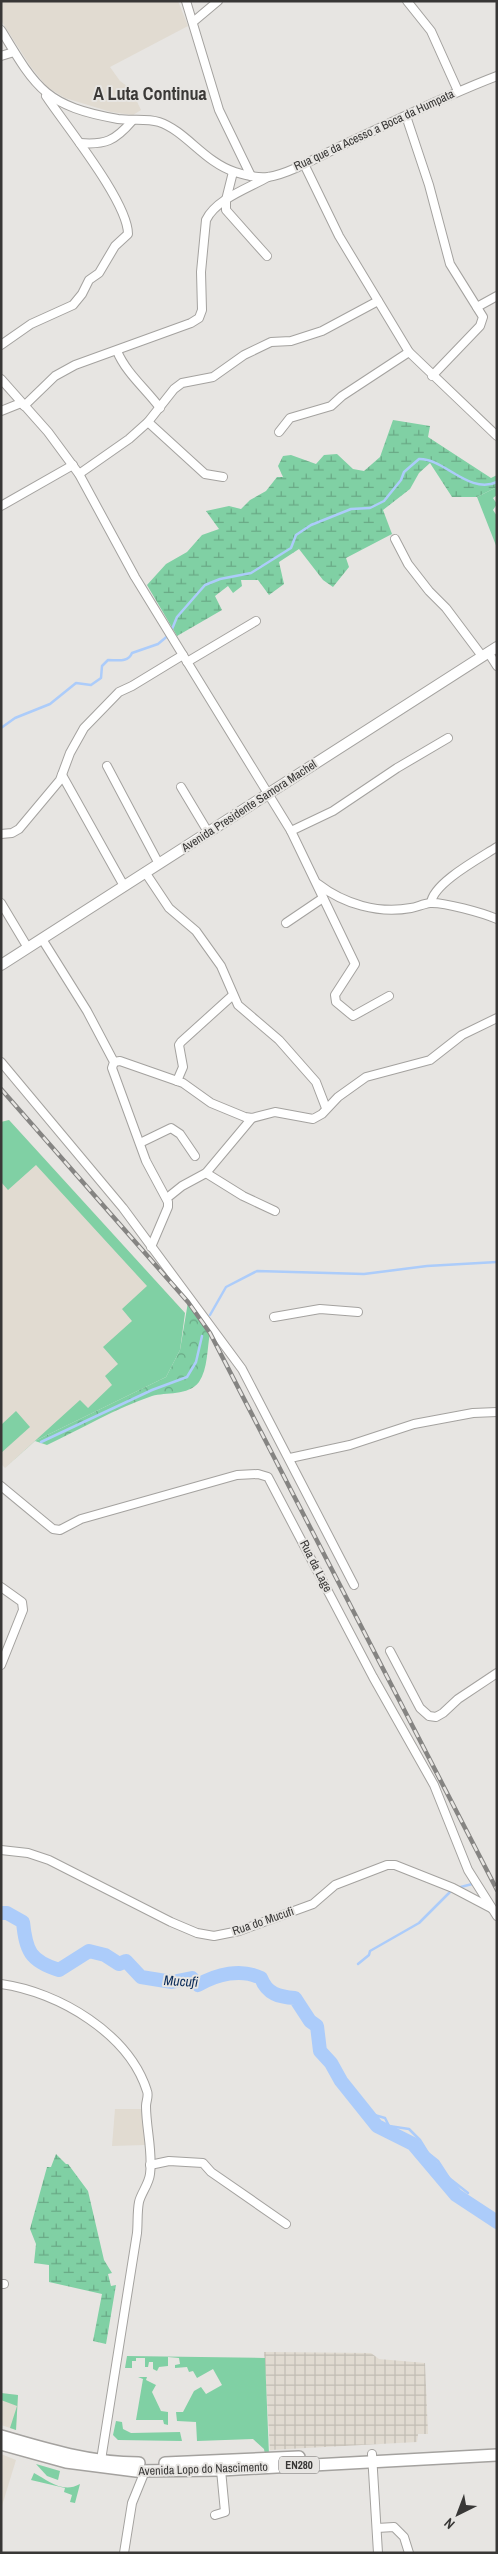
<svg xmlns="http://www.w3.org/2000/svg" width="498" height="2554" font-family="'Archivo Narrow',sans-serif">
<style>
.built{fill:#e1dbd1}
.industrial{fill:url(#industrial-grid)}
.green{fill:#80d0a4}
.forest{fill:url(#forest-crowns)}
.wetland{fill:url(#wetland-marsh)}
.lines{fill:none;stroke-linecap:round;stroke-linejoin:round}
.stream{stroke:#acccfa;stroke-width:2.5}
.river{stroke:#acccfa;stroke-width:14}
.street-casing{stroke:#a4a29f;stroke-width:10}
.secondary-casing{stroke:#a4a29f;stroke-width:12}
.primary-casing{stroke:#a4a29f;stroke-width:14}
.street{stroke:#fff;stroke-width:8}
.secondary{stroke:#fff;stroke-width:10}
.primary{stroke:#fff;stroke-width:11}
.rail-casing{stroke:#858482;stroke-width:4.5}
.rail{stroke:#e7e5e2;stroke-width:2.5;stroke-dasharray:8;stroke-linecap:butt}
.labels{text-anchor:middle;stroke-width:4;stroke-linejoin:round;paint-order:stroke}
.shield{fill:#e7e5e2;stroke:#6c6b6a;stroke-width:1}
.shield-label{font-size:11px;font-weight:bold;fill:#383736}
.street-label{font-size:12px;fill:#383736;stroke:#e7e5e2}
.water-label{font-size:14px;font-style:italic;fill:#092a58;stroke:#e7e5e2}
.district-label{font-size:18px;font-weight:bold;fill:#3b3937;stroke:#e7e5e2}
</style>
<defs>
<pattern id="industrial-grid" width="8" height="8" patternUnits="userSpaceOnUse" patternTransform="scale(1.25)"><rect width="8" height="8" fill="#e1dbd1"/><path d="M0 4h8M4 0v8" fill="none" stroke="#c2bdb4"/></pattern>
<pattern id="forest-crowns" width="20" height="18" patternUnits="userSpaceOnUse" patternTransform="scale(1.25)"><rect width="20" height="18" fill="#80d0a4"/><path d="M2 6a3 3 0 1 1 6 0M12 15a3 3 0 1 1 6 0" fill="none" stroke="#6aaa86"/></pattern>
<pattern id="wetland-marsh" width="20" height="14" patternUnits="userSpaceOnUse" patternTransform="scale(1.25)"><rect width="20" height="14" fill="#80d0a4"/><path d="M1 5h8M5 5V1M11 12h8M15 12V8" fill="none" stroke="#6aaa86"/></pattern>
</defs>
<rect width="100%" height="100%" fill="#e7e5e2"/>
<g class="built">
<path d="M 1,1 L 178,1 L 188,26 L 110,67 L 120,81 L 131,89 L 141,110 L 133,115 L 111,112 L 65,98 L 47,87 L 31,67 L 2,22 Z"/>
<path d="M 9,1120 L 185,1313 L 180,1350 L 35,1441 L 5,1468 L 1,1464 L 1,1122 Z"/>
<path d="M 115,2109 L 143,2109 L 145,2145 L 112,2146 Z"/>
<path d="M 1,2393 L 18,2395 L 16,2430 L 1,2425 Z"/>
<path d="M 1,2454 L 16,2460 L 1,2509 Z"/>
</g>
<path class="industrial" d="M 264,2352 L 371,2353 L 379,2359 L 425,2363 L 428,2434 L 418,2434 L 417,2442 L 270,2450 Z"/>
<g class="green">
<path d="M 497,487 L 497,495 L 493,498 L 497,504 L 493,510 L 497,516 L 497,548 L 477,497 Z"/>
<path d="M 9,1120 L 185,1313 L 180,1350 L 166,1377 L 35,1441 L 5,1468 L 80,1400 L 88,1408 L 112,1385 L 105,1376 L 118,1364 L 103,1347 L 132,1321 L 122,1309 L 147,1286 L 36,1165 L 8,1190 L 1,1182 L 1,1122 Z"/>
<path d="M 16,1411 L 30,1427 L 1,1453 L 1,1425 Z"/>
<path d="M 127,2356 L 265,2358 L 269,2455 L 265,2455 L 264,2449 L 253,2439 L 197,2441 L 196,2422 L 177,2421 L 176,2412 L 183,2412 L 194,2391 L 201,2387 L 206,2394 L 222,2385 L 213,2369 L 197,2378 L 193,2371 L 189,2372 L 187,2367 L 175,2368 L 175,2365 L 180,2364 L 179,2358 L 168,2357 L 168,2366 L 159,2367 L 157,2371 L 153,2369 L 153,2362 L 149,2362 L 148,2367 L 145,2367 L 145,2358 L 136,2358 L 136,2361 L 132,2361 L 132,2368 L 125,2368 Z"/>
<path d="M 138,2377 L 147,2377 L 146,2380 L 156,2385 L 152,2392 L 161,2411 L 168,2412 L 168,2425 L 164,2424 L 163,2420 L 136,2420 L 143,2379 Z"/>
<path d="M 1,2393 L 18,2395 L 16,2430 L 10,2428 L 17,2406 L 1,2400 Z"/>
<path d="M 116,2421 L 122,2422 L 123,2429 L 131,2433 L 180,2432 L 182,2441 L 118,2440 L 113,2435 Z"/>
<path d="M 36,2464 L 60,2471 L 58,2480 L 47,2476 Z"/>
<path d="M 34,2473 C 48,2480 62,2494 80,2484 L 75,2503 L 70,2502 L 72,2495 L 64,2492 L 65,2488 L 31,2480 Z"/>
</g>
<path class="forest" d="M 188,1302 L 210,1333 C 207,1348 208,1369 199,1382 C 188,1396 166,1392 152,1396 C 116,1408 81,1429 47,1445 L 35,1441 L 166,1377 L 180,1350 Z"/>
<g class="wetland">
<path d="M 393,420 L 430,426 L 428,437 L 491,478 L 497,475 L 497,487 L 477,497 L 452,497 L 430,463 L 419,473 L 410,489 L 383,510 L 392,534 L 346,558 L 349,567 L 333,587 L 323,580 L 299,549 L 279,562 L 284,584 L 269,595 L 258,580 L 241,580 L 242,586 L 233,593 L 228,586 L 215,596 L 222,610 L 177,636 L 147,585 L 166,564 L 187,552 L 202,535 L 219,529 L 206,511 L 229,506 L 241,509 L 250,500 L 266,491 L 277,477 L 283,477 L 278,466 L 283,456 L 291,455 L 316,464 L 324,455 L 337,454 L 353,469 L 364,471 L 380,457 Z"/>
<path d="M 56,2154 L 66,2164 L 68,2164 L 88,2191 L 104,2260 L 112,2273 L 108,2274 L 111,2286 L 116,2285 L 106,2344 L 93,2341 L 102,2294 L 49,2282 L 49,2265 L 34,2263 L 36,2244 L 30,2229 L 47,2167 L 51,2167 Z"/>
</g>
<g class="lines">
<g class="stream">
<path d="M 1,728 L 15,718 L 50,704 L 76,683 L 91,685 L 101,678 L 102,666 L 108,660 C 117,660 128,663 132,653 L 158,644 L 170,634 L 177,617 L 205,585 L 220,579 L 251,573 L 291,548 L 296,535 L 311,525 L 351,509 L 370,508 L 384,501 L 401,480 L 404,472 L 419,459 C 444,458 469,495 497,482"/>
<path d="M 210,1315 L 226,1287 L 257,1271 L 364,1274 L 427,1266 L 497,1262"/>
<path d="M 41,1442 L 152,1390 L 187,1377 L 196,1362 L 202,1336"/>
<path d="M 457,1888 L 476,1883"/>
<path d="M 358,1964 L 369,1955 L 370,1951 L 419,1923 L 452,1890"/>
<path d="M 364,2112 L 385,2118 L 389,2126 L 409,2129 L 420,2140 L 428,2153 L 438,2161 L 449,2178 L 468,2193"/>
</g>
<path class="river" d="M 1,1913 L 7,1913 L 23,1922 C 26,1951 30,1961 59,1970 L 89,1951 L 105,1955 L 119,1964 L 126,1961 L 141,1977 L 172,1982 L 192,1978 L 198,1985 C 217,1974 241,1968 261,1978 C 267,1994 279,1997 295,1998 L 310,2021 L 317,2026 L 320,2051 L 331,2063 L 341,2081 L 377,2126 L 413,2144 L 456,2195 L 497,2222"/>
<g class="street-casing">
<g id="street">
<path d="M 186,1 L 219,110 L 251,176"/>
<path d="M 407,1 L 431,31 L 458,91"/>
<path d="M 193,22 L 218,1"/>
<path d="M 1,30 C 37,90 46,106 118,119 C 132,121 146,118 159,122 C 186,131 204,162 235,172 C 244,175 258,178 268,177 C 289,174 322,155 341,146 C 393,122 444,96 497,76"/>
<path d="M 1,56 L 14,52"/>
<path d="M 406,116 L 429,185 L 450,264 L 483,317 L 480,326 L 432,376"/>
<path d="M 80,143 C 105,145 115,141 132,121"/>
<path d="M 304,164 L 339,236 L 409,352 L 497,436"/>
<path d="M 233,172 L 226,200 L 226,210 L 267,256"/>
<path d="M 477,307 L 497,296"/>
<path d="M 1,345 L 31,324 L 73,305 L 82,294 L 89,280 L 99,273 L 115,246 L 128,234 C 128,202 66,126 46,96"/>
<path d="M 117,351 C 126,373 146,389 160,408"/>
<path d="M 1,379 L 48,432 L 79,474 L 135,577 L 291,831 L 355,964 L 335,995 L 336,1002 L 353,1016 L 389,996"/>
<path d="M 24,406 L 55,376 L 75,365 L 191,323 L 199,318 L 202,310 L 201,272 L 206,220 C 216,199 249,188 268,177"/>
<path d="M 1,411 L 21,403"/>
<path d="M 148,422 L 205,474 L 223,477"/>
<path d="M 279,432 L 290,418 L 331,406 L 342,396 L 409,352"/>
<path d="M 79,474 L 129,439 L 148,422 L 174,389 L 182,383 L 213,377 L 244,355 L 271,342 L 291,341 L 322,331 L 378,301"/>
<path d="M 1,506 L 73,465"/>
<path d="M 395,539 L 408,564 L 429,591 L 446,608 L 482,656"/>
<path d="M 488,652 L 497,666"/>
<path d="M 187,662 L 256,621"/>
<path d="M 107,766 L 159,864"/>
<path d="M 62,775 L 124,886"/>
<path d="M 181,787 L 208,832"/>
<path d="M 291,831 L 333,811 L 397,768 L 448,738"/>
<path d="M 1,834 L 12,833 L 19,829 L 60,780 L 70,753 L 84,728 L 119,692 L 132,686 L 183,655"/>
<path d="M 145,872 L 169,908 L 196,931 L 221,966 L 238,1005 L 279,1040 L 316,1082 L 326,1108"/>
<path d="M 318,884 C 344,904 378,914 411,908 C 417,907 423,904 430,903 C 444,902 483,913 497,919"/>
<path d="M 1,903 L 28,948"/>
<path d="M 431,903 C 433,883 480,858 497,847"/>
<path d="M 286,923 L 323,898"/>
<path d="M 42,939 L 87,1011 L 114,1062 L 112,1068 L 146,1161 L 168,1202 L 168,1207 L 151,1247"/>
<path d="M 1,1062 L 123,1208 L 242,1369 L 354,1585"/>
<path d="M 114,1062 L 120,1061 L 183,1083 L 211,1103 L 245,1117 L 252,1118 L 275,1112 L 313,1119 L 322,1114 L 338,1097 L 366,1077 L 430,1060 L 462,1035 L 497,1018"/>
<path d="M 177,1081 L 183,1067 L 179,1045 L 181,1042 L 233,995"/>
<path d="M 140,1143 L 171,1128 L 180,1134 L 195,1156"/>
<path d="M 206,1173 L 243,1196 L 275,1211"/>
<path d="M 167,1198 L 182,1186 L 206,1173 L 252,1118"/>
<path d="M 274,1317 L 320,1309 L 358,1312"/>
<path d="M 290,1458 L 350,1445 L 414,1424 L 473,1413 L 497,1412"/>
<path d="M 1,1486 L 53,1529 L 60,1530 L 81,1519 L 237,1475 L 258,1474 L 268,1477 L 373,1677 L 434,1785 L 468,1870 L 497,1916"/>
<path d="M 1,1587 L 22,1602 L 23,1610 L 1,1665"/>
<path d="M 390,1651 L 420,1708 L 429,1716 L 436,1717 L 443,1713 L 458,1699 L 497,1673"/>
<path d="M 1,1850 L 28,1853 L 49,1860 L 171,1922 L 197,1933 L 214,1936 L 239,1931 L 313,1904 L 335,1885 L 387,1865 L 395,1865 L 453,1888 L 491,1908"/>
<path d="M 1,1984 C 59,1992 129,2034 147,2091 C 149,2096 146,2101 146,2106 C 146,2128 153,2152 150,2174 C 149,2184 141,2193 139,2202 C 137,2212 138,2223 137,2233 L 101,2460"/>
<path d="M 150,2165 L 169,2161 L 203,2163 L 211,2172 L 286,2224"/>
<path d="M 1,2284 L 4,2284"/>
<path d="M 372,2454 L 378,2553"/>
<path d="M 215,2515 L 225,2512 L 221,2470"/>
<path d="M 377,2528 L 394,2527 L 404,2537 L 409,2553"/>
<path d="M 124,2553 L 132,2503 L 145,2471"/>
</g>
</g>
<g class="secondary-casing">
<path id="secondary" d="M 1,965 L 497,647"/>
</g>
<g class="primary-casing">
<g id="primary">
<path d="M 1,2436 C 45,2449 92,2463 139,2463"/>
<path d="M 1,2444 L 66,2462 L 136,2471 L 221,2470 L 497,2455"/>
<path d="M 165,2463 L 299,2457"/>
</g>
</g>
<use href="#street" class="street"/>
<use href="#secondary" class="secondary"/>
<use href="#primary" class="primary"/>
<g class="rail-casing">
<path id="rail" d="M 1,1089 L 188,1302 L 210,1333 L 497,1890"/>
</g>
<use href="#rail" class="rail"/>
</g>
<g class="labels">
<rect class="shield" x="279" y="2456.5" width="40" height="17" rx="4"/>
<g class="shield-label">
<text x="299" y="2469">EN280</text>
</g>
<g class="street-label">
<text transform="translate(374 130) rotate(-25)" y="4">Rua que da Acesso a Boca da Humpata</text>
<text transform="translate(249 806) rotate(-33)" y="4">Avenida Presidente Samora Machel</text>
<text transform="translate(316 1566) rotate(63)" y="4">Rua da Lage</text>
<text transform="translate(263 1921) rotate(-19)" y="4">Rua do Mucufi</text>
<text transform="translate(203 2469) rotate(-2)" y="4">Avenida Lopo do Nascimento</text>
</g>
<g class="water-label">
<text transform="translate(181 1981) rotate(3)" y="5">Mucufi</text>
</g>
<g class="district-label">
<text x="150" y="100">A Luta Continua</text>
</g>
</g>
<rect width="498" height="2554" fill="none" stroke="#383736" stroke-width="5"/>
<g transform="translate(458 2514) rotate(222)" stroke="#e7e5e2" stroke-width="4" paint-order="stroke">
<path d="M0-4L9 19L0 12L-9 19Z" fill="#383736"/>
<text y="-8" font-size="14" font-weight="bold" text-anchor="middle" fill="#383736">N</text>
</g>
</svg>
